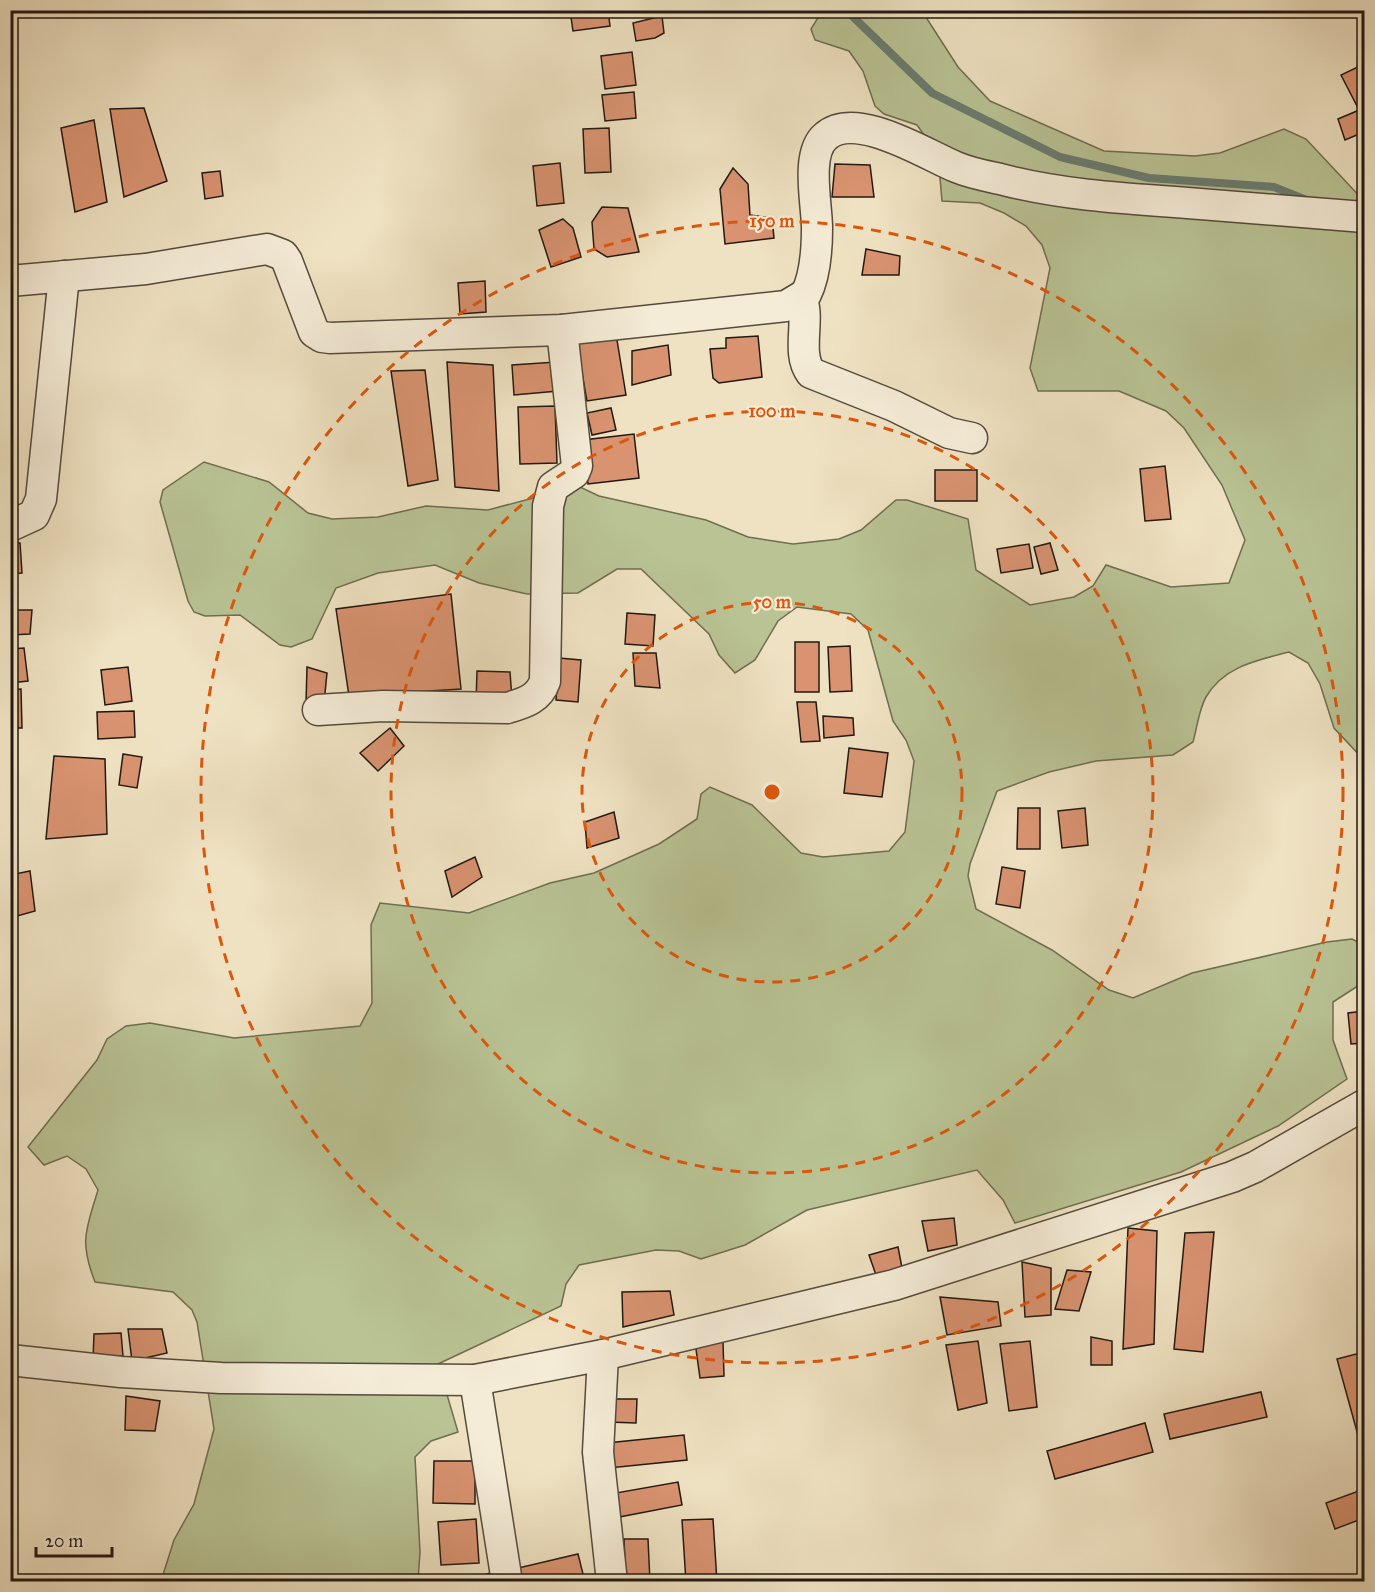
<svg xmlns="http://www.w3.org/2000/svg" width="1375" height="1592" font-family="'IM FELL Great Primer',serif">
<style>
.green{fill:#b9c394;stroke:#6e6e52;stroke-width:1.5}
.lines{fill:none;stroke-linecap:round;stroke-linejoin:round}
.stream{stroke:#6a7c70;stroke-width:8}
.building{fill:#d99371;stroke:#221811;stroke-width:1.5}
.minor-casing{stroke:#554a3d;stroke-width:33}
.minor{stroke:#f5ecd7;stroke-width:30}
.ring{fill:none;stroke:#de560c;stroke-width:3;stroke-dasharray:10 8}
.centre{fill:#de560c;stroke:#f5ecd7;stroke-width:3}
.ring-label{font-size:18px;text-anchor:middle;font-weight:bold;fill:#de560c;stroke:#f5ecd7;stroke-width:4.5;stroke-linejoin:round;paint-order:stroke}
</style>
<rect width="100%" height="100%" fill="#efe2c2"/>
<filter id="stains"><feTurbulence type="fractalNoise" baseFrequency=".00333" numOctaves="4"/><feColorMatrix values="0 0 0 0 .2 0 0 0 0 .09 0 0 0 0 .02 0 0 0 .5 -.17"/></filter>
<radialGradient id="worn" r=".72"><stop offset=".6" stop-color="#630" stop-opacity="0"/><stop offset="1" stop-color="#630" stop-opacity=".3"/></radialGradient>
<path class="green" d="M 822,11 L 922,11 L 958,67 L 990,101 L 1104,151 L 1195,156 L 1220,153 L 1284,129 L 1306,139 L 1364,201 L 1364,760 L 1334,728 L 1320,684 L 1308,663 L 1289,652 C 1258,660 1224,666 1206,697 C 1199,709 1197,728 1193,742 L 1173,755 L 1096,761 L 1049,772 L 997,791 L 970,864 L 968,876 L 976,909 L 1052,950 L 1109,990 L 1133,998 L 1192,973 L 1327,942 L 1352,939 L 1364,945 L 1364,982 L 1333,1002 L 1333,1040 L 1347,1079 L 1278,1126 L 1181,1172 L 1015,1223 L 1003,1200 L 977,1170 L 807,1210 L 745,1245 L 701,1259 L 679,1251 L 656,1250 L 579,1265 L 566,1284 L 561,1306 L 438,1364 L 458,1432 L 431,1441 L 415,1457 L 420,1552 L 418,1581 L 161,1581 L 174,1540 L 194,1504 L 214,1429 L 197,1322 L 192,1310 L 173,1292 L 95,1282 C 79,1241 86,1230 98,1190 L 86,1169 L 67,1156 L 44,1165 L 28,1147 L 97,1060 L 107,1039 L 126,1026 L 150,1023 L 234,1038 L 360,1026 L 372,1003 L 371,925 L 380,903 L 469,913 L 550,883 L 594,873 L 659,844 L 697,819 L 701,794 L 710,787 L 752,805 L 801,853 L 823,857 L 889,851 L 905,832 L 914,761 L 906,740 L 893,721 L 868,630 L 851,614 L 797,607 L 778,621 L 755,660 L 735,673 L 719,655 L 709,634 L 641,569 L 617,569 L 578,593 L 527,594 L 479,583 L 435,565 L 378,573 L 336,588 L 312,639 L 291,647 L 280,645 L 240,615 L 205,616 L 194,612 L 188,601 L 160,502 L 163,490 L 204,462 L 269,482 L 308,513 L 332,519 L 378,517 L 426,506 L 488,510 L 578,486 L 599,496 L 706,520 L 748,537 L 793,544 L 839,539 L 861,530 L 896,500 L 907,500 L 968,519 L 976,570 L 1030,605 L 1074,597 L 1093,586 L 1106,565 L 1171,587 L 1229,583 L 1245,540 L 1222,485 L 1184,428 L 1166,411 L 1119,391 L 1038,391 L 1030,368 L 1050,268 L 1042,245 L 1026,226 L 1004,213 L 980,203 L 942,201 L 938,155 L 917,125 L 884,114 L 875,106 L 863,71 L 849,51 L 815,40 L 811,29 Z"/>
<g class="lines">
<path class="stream" d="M 846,10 L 932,93 L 1060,157 L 1149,178 L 1274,187 L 1314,203"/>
</g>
<g class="building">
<path d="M 570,10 L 608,10 L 610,26 L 573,31 Z"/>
<path d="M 662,16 L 664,33 L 655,38 L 636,41 L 633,23 Z"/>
<path d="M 632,52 L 636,85 L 605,89 L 601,56 Z"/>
<path d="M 1364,64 L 1364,102 L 1357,106 L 1341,75 Z"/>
<path d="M 634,92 L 636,118 L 605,121 L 602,95 Z"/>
<path d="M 144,108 L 167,181 L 124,197 L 110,109 Z"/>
<path d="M 1364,108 L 1364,132 L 1345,140 L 1338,119 Z"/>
<path d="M 94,120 L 107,202 L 75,212 L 61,128 Z"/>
<path d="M 609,128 L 611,172 L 585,173 L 583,129 Z"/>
<path d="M 560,163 L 564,203 L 537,206 L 533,166 Z"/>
<path d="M 835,164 L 870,165 L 874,197 L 832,197 Z"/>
<path d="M 733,168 L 748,184 L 750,215 L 772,218 L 774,238 L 725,244 L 720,189 Z"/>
<path d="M 220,171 L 223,196 L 205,199 L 202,173 Z"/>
<path d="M 602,207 L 628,208 L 639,252 L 607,257 L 594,249 L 592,222 Z"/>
<path d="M 563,219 L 573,228 L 581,257 L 551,267 L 539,230 Z"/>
<path d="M 866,249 L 900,256 L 899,275 L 862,275 Z"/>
<path d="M 485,281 L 486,312 L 460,314 L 458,283 Z"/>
<path d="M 616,334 L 626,395 L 587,401 L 576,340 Z"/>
<path d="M 758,336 L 762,377 L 719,383 L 713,378 L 710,349 L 726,348 L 726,338 Z"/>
<path d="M 668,345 L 671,375 L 632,385 L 632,351 Z"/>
<path d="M 447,362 L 493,365 L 499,491 L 455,487 Z"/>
<path d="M 556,362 L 558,391 L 514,395 L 512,365 Z"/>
<path d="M 425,370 L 438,480 L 408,486 L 391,371 Z"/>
<path d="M 555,406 L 557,463 L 520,464 L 518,407 Z"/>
<path d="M 611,408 L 616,430 L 592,435 L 587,413 Z"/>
<path d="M 634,434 L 639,478 L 588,484 L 583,440 Z"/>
<path d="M 1165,466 L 1171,519 L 1145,521 L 1140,469 Z"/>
<rect x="935" y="470" width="42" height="31"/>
<path d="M 10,543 L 20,543 L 22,573 L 10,574 Z"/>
<path d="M 1050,543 L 1058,570 L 1041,574 L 1034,547 Z"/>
<path d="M 1029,544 L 1033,568 L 1001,573 L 997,549 Z"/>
<path d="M 10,577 L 12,577 L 14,606 L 10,606 Z"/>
<path d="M 451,594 L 461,689 L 349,696 L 336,609 Z"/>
<path d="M 10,610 L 32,610 L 30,634 L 10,635 Z"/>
<path d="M 627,613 L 655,615 L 653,646 L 625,644 Z"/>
<rect x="795" y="642" width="24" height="50"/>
<path d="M 850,646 L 852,691 L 830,692 L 828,647 Z"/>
<path d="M 24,648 L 28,681 L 10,683 L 10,649 Z"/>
<path d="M 633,653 L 656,653 L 660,688 L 635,686 Z"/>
<path d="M 559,658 L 581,660 L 578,702 L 556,700 Z"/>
<path d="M 128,667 L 132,701 L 105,705 L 101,670 Z"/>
<path d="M 307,667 L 327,673 L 324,703 L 306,703 Z"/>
<path d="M 477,671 L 510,672 L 512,699 L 476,703 Z"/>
<path d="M 21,689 L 22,728 L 10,728 L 10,690 Z"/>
<path d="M 797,702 L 816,702 L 820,741 L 801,742 Z"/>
<path d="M 134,711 L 135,737 L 98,739 L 97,712 Z"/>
<path d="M 823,716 L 853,718 L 854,735 L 824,738 Z"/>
<path d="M 390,728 L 404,746 L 378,771 L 360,753 Z"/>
<path d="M 849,748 L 888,753 L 882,797 L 844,793 Z"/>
<path d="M 123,754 L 142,757 L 137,788 L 119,785 Z"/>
<path d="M 54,756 L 105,759 L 107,834 L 46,839 Z"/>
<path d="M 1018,808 L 1040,808 L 1040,849 L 1017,849 Z"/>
<path d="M 1085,808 L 1088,845 L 1062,848 L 1058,811 Z"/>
<path d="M 614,812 L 619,838 L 587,848 L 585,822 Z"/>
<path d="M 475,857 L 482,877 L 452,897 L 445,871 Z"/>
<path d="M 1002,867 L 1025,871 L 1020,908 L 996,904 Z"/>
<path d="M 30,871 L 35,911 L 10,918 L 10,875 Z"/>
<path d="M 1364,1011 L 1364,1043 L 1351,1044 L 1348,1013 Z"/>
<path d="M 954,1218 L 957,1245 L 928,1251 L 922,1221 Z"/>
<path d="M 1128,1228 L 1157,1231 L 1154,1344 L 1123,1349 Z"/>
<path d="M 1214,1232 L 1203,1352 L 1174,1349 L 1185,1233 Z"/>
<path d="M 898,1247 L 902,1268 L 876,1275 L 869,1255 Z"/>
<path d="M 1022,1262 L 1051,1268 L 1051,1315 L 1025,1317 Z"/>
<path d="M 1067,1270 L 1091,1272 L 1079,1311 L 1055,1309 Z"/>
<path d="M 670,1291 L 674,1315 L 623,1327 L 622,1292 Z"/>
<path d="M 940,1297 L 998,1302 L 1001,1326 L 947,1335 Z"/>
<path d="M 128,1329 L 162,1329 L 167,1353 L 132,1361 Z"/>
<path d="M 121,1333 L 123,1356 L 93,1359 L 94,1334 Z"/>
<path d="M 709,1337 L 723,1342 L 724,1376 L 700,1378 L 695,1342 Z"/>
<path d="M 1091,1337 L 1112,1341 L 1112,1365 L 1091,1365 Z"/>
<path d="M 978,1341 L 987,1403 L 958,1410 L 946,1345 Z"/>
<path d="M 1030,1341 L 1037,1407 L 1009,1411 L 1000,1344 Z"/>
<path d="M 1364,1352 L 1364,1437 L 1359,1439 L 1337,1359 Z"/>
<path d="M 1261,1392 L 1267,1417 L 1170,1439 L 1164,1414 Z"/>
<path d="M 126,1396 L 160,1401 L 155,1431 L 125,1430 Z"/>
<path d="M 608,1399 L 637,1399 L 636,1423 L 608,1422 Z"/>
<path d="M 1145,1423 L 1153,1452 L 1055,1479 L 1047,1451 Z"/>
<path d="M 684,1435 L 687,1460 L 609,1468 L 607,1443 Z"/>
<path d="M 434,1461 L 475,1461 L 475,1504 L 433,1503 Z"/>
<path d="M 678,1482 L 682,1505 L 614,1518 L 610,1494 Z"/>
<path d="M 1364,1489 L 1364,1518 L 1335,1529 L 1326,1503 Z"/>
<path d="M 476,1519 L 479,1563 L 441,1565 L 438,1522 Z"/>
<path d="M 713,1519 L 717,1582 L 686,1582 L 682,1520 Z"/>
<path d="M 624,1539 L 648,1539 L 650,1582 L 626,1582 Z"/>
<path d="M 578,1554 L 585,1582 L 518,1582 L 514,1569 Z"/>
<path d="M 493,1572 L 496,1582 L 464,1582 Z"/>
</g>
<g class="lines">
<g class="minor-casing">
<g id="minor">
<path d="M 10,281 L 146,269 L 267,249 L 283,255 L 287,261 L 314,332 L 322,337 L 330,338 L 562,330 L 786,306 L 806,294 C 815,276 817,248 817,228 C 817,204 805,153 826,136 C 856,110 925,154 956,167 C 970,173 986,176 1000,179 C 1057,194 1116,198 1175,202 C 1238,207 1301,212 1364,217"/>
<path d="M 802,299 C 810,322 796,353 811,373 L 894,406 L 949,433 L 972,438"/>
<path d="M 10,526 L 34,515 L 41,499 L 64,276"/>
<path d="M 318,710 L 383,706 L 507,708 C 524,703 539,699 545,681 L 548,506 L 553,487 L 574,473 L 577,466 L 562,330"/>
<path d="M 603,1355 L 598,1452 L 612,1582"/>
<path d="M 10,1360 L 121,1372 L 221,1378 L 475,1380 L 603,1355 L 894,1285 L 1232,1177 L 1255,1167 L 1364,1105"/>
<path d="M 475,1380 L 507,1582"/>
</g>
</g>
<use href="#minor" class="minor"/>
</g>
<g class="ring">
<circle cx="772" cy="792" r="190"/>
<circle cx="772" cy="792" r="381"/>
<circle cx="772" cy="792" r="571"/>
</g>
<circle cx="772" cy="792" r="9" class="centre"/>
<g class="ring-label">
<text x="772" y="227">150 m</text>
<text x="772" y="417">100 m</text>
<text x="772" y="608">50 m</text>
</g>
<rect width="1375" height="1592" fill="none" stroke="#efe2c2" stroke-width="36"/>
<rect x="12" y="12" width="1351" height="1568" fill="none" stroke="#221811" stroke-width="3"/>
<rect x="18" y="18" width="1339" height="1556" fill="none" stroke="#221811" stroke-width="1.5"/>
<path d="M36 1547v9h76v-9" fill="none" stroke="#221811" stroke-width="3"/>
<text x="45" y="1547" font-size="18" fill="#221811" stroke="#f5ecd7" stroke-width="4.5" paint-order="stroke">20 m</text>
<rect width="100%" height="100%" filter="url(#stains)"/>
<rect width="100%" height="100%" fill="url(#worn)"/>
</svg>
